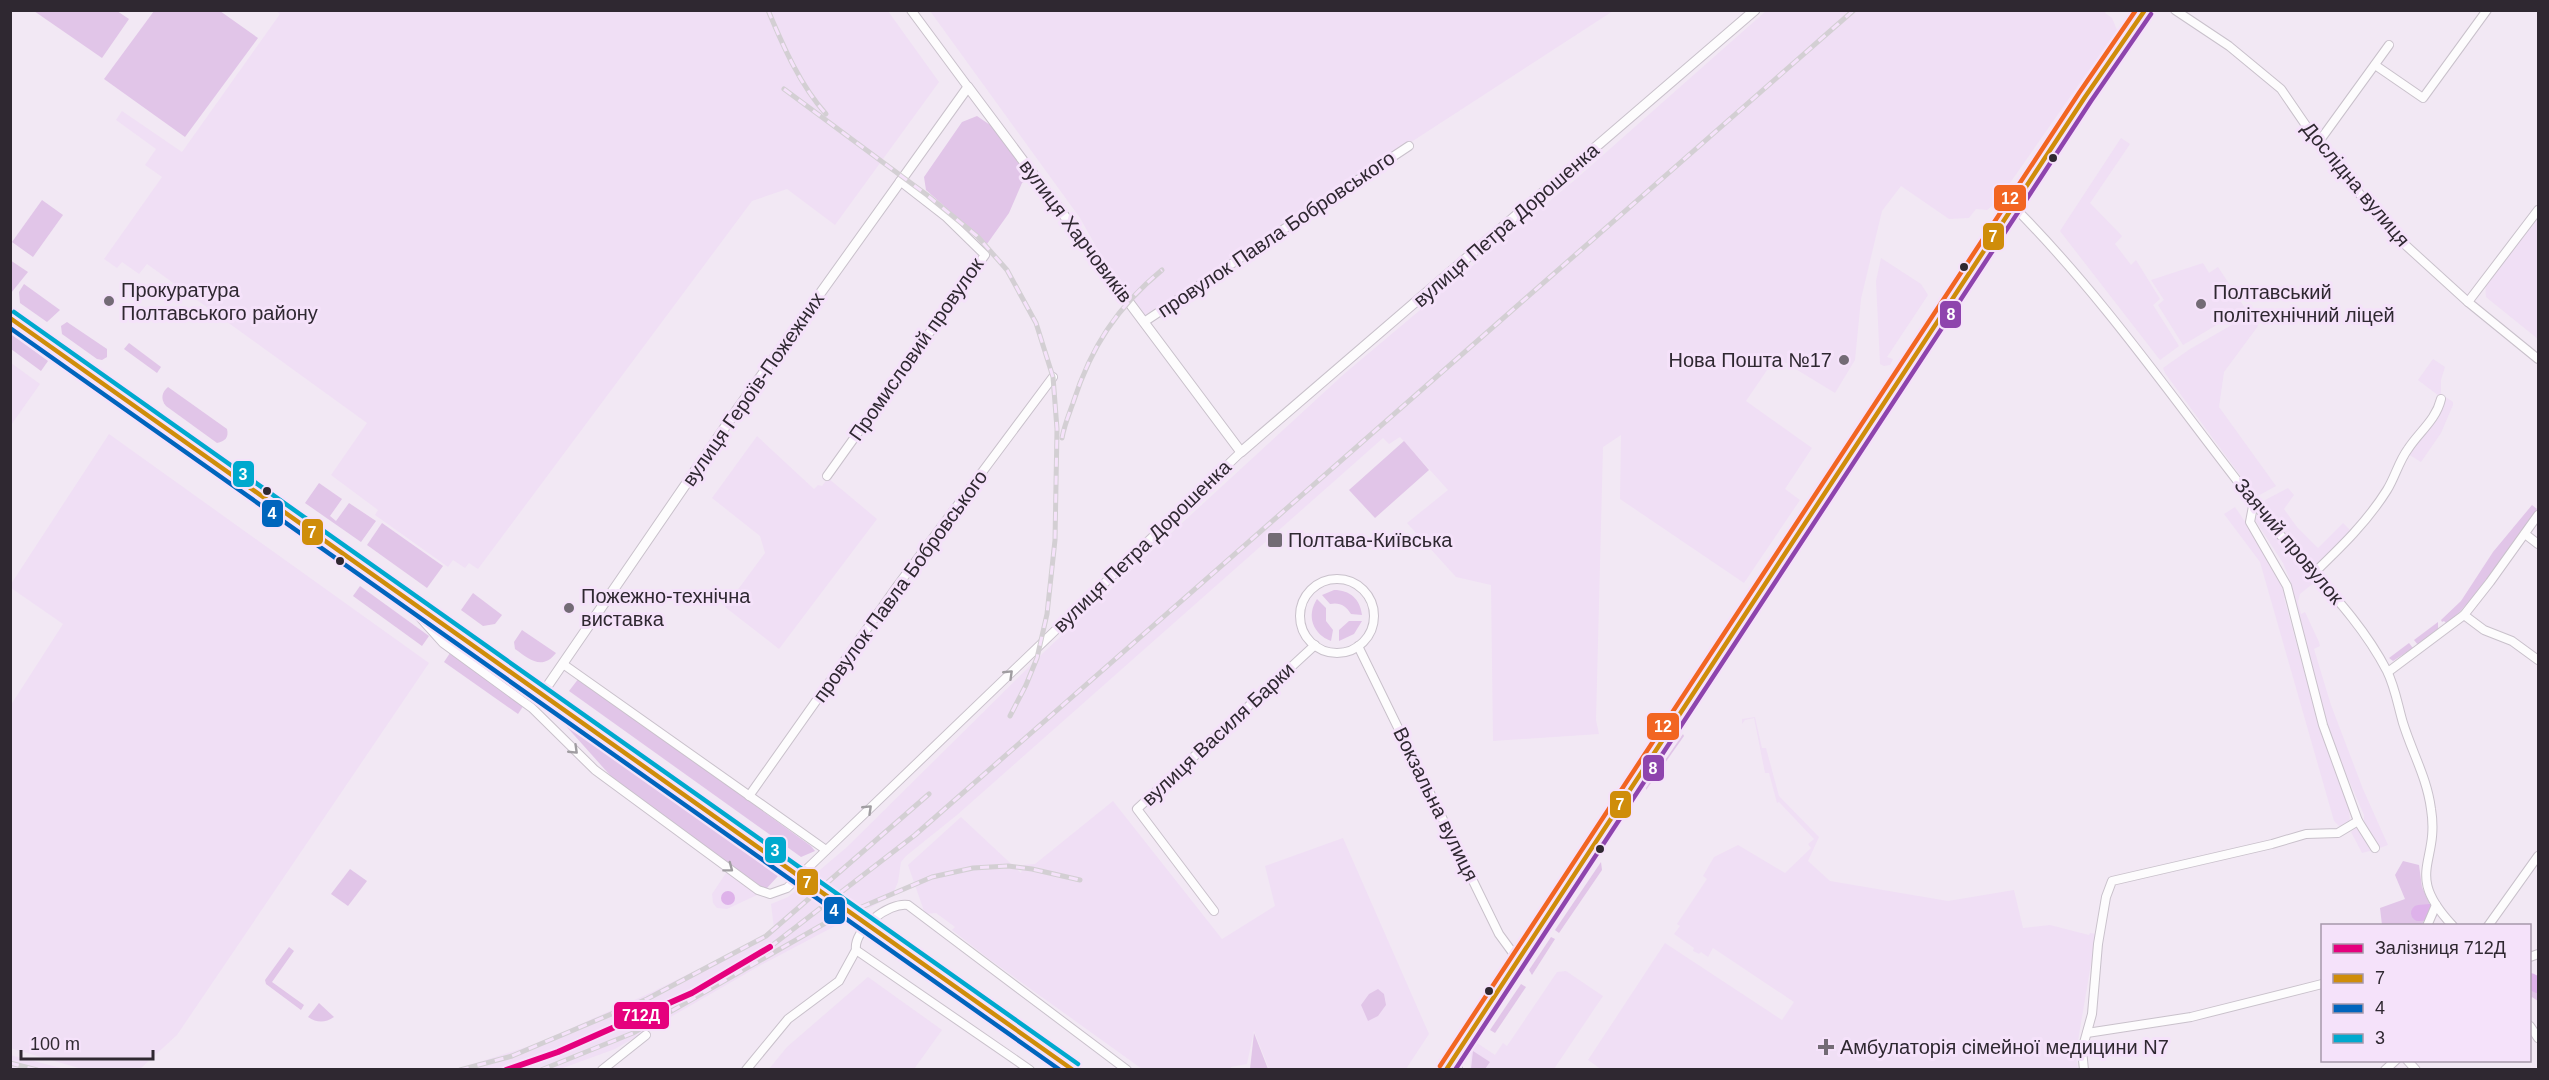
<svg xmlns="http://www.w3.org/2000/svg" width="2549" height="1080" font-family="Helvetica,sans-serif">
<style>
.built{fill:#f0dff5}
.green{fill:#e1c5e8}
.water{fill:#deb2ea}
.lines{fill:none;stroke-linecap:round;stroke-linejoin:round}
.river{stroke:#deb2ea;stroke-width:16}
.minor-casing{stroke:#c9c1cb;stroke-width:10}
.tertiary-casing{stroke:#c9c1cb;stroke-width:11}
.primary-casing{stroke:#c9c1cb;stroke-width:14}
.minor{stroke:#fdfcfd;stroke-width:8}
.tertiary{stroke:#fdfcfd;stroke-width:9}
.primary{stroke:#fdfcfd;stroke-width:12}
.rail-casing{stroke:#d3cfd3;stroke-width:5}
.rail{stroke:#f5e2fa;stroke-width:3;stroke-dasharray:9;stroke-linecap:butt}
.primary-bridge-casing{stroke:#c9c1cb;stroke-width:14;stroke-linecap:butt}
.primary-bridge{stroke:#fdfcfd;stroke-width:12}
.bus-1-casing{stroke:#f5e2fa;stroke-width:9}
.bus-2-casing{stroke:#f5e2fa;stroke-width:9}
.bus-3-casing{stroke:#f5e2fa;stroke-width:9}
.bus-4-casing{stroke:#f5e2fa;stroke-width:9}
.bus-5-casing{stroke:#f5e2fa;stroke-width:9}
.bus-1{stroke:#cf8d0a;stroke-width:4.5}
.bus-2{stroke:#0065bd;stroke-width:4.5}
.bus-3{stroke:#00a9ce;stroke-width:4.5}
.bus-4{stroke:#8e44ad;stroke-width:4.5}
.bus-5{stroke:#f26522;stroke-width:4.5}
.rail-1-casing{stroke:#f5e2fa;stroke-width:10}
.rail-1{stroke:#e5007d;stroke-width:6}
.oneway{stroke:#a09da1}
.bus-dot{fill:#2f2831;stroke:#f5e2fa;stroke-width:2}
.poi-dot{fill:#736b75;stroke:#f5e2fa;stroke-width:2}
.labels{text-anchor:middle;stroke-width:6;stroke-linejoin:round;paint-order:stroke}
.street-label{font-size:20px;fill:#2f2831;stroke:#f5e2fa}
.poi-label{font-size:20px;fill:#2f2831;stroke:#f5e2fa;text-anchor:start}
.line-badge{stroke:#f5e2fa;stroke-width:2}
.badge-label{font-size:16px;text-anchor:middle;font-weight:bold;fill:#fff}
</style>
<rect width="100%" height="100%" fill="#f2e8f4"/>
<g class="built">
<path d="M 2107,10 L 2105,13 L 2112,18 L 2117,30 L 1996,203 L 1987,210 L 1976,209 L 1969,218 L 1949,219 L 1901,186 L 1882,211 L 1861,299 L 1855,360 L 1835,393 L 1776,357 L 1746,401 L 1812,448 L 1785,489 L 1800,500 L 1744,583 L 1620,499 L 1621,435 L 1603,447 L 1596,720 L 1599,734 L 1493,741 L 1491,585 L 1456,577 L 1407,523 L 1448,490 L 1400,437 L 1389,444 L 1383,438 L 957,815 L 906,856 L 901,862 L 898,882 L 892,896 L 761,965 L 615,1049 L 560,1069 L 454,1070 L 536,1044 L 650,993 L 765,936 L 774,928 L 771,904 L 788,897 L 847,847 L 1043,653 L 1145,557 L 1344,374 L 1577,178 L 1766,11 Z"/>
<path d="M 276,11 L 888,11 L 939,82 L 835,225 L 787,189 L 752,201 L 478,569 L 469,563 L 465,568 L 453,560 L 448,567 L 375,515 L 378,510 L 331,475 L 367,423 L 147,264 L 139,274 L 122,262 L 117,268 L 104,259 L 162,177 L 145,165 L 156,149 L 116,120 L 122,111 L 182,152 L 280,14 Z"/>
<path d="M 930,11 L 1613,11 L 1145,315 L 1098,250 L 1080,218 Z"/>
<path d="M 2121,138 L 2130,144 L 2090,203 L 2122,236 L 2115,244 L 2131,265 L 2136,260 L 2160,299 L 2153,305 L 2179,346 L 2160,360 L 2060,231 Z"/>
<path d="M 2538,214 L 2538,339 L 2486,297 L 2485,284 Z"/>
<path d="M 1881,258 L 1921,284 L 1928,295 L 1887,357 L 1893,359 L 1890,365 L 1884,366 L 1880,364 L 1876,281 Z"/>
<path d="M 2203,263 L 2209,273 L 2218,267 L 2245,308 L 2183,345 L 2158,305 L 2164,300 L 2151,280 Z"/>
<path d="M 2249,315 L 2254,317 L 2258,326 L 2224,372 L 2219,407 L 2276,486 L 2256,497 L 2165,373 L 2163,368 L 2190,349 Z"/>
<path d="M 2433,359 L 2445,367 L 2441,380 L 2441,394 L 2453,402 L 2453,405 L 2441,433 L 2421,462 L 2408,454 L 2443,399 L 2418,380 Z"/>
<path d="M 11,363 L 40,384 L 11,425 Z"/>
<path d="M 109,434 L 429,663 L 177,1035 L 140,1069 L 82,1069 L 10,1048 L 11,705 L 63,624 L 11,588 L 11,584 Z"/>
<path d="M 757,436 L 814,489 L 818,485 L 822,486 L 828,478 L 877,519 L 779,649 L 725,607 L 765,553 L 760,536 L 712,498 Z"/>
<path d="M 2288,488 L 2294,495 L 2284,509 L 2297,527 L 2318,548 L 2343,523 L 2353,533 L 2314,568 L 2264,507 L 2265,500 Z"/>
<path d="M 2235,507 L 2268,555 L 2284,588 L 2286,598 L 2284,598 L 2319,725 L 2349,809 L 2350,824 L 2339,826 L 2334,821 L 2260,562 L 2224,514 Z"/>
<path d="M 2259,513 L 2316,581 L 2300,594 L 2298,602 L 2301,614 L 2305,612 L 2319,642 L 2320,646 L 2314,649 L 2331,705 L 2363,789 L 2388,845 L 2374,850 L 2362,853 L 2351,832 L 2364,821 L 2364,815 L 2327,730 L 2290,580 L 2283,563 L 2255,520 L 2255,516 Z"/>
<path d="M 1755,717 L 1762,748 L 1766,748 L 1779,796 L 1819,837 L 1808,861 L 1830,881 L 1948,901 L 2014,890 L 2023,928 L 2050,925 L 2089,935 L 2090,933 L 2096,934 L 2079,1035 L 2076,1056 L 2078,1069 L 1602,1070 L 1588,1060 L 1665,943 L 1782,1020 L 1794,1002 L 1713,948 L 1708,957 L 1701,952 L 1699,954 L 1693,951 L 1694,948 L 1674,934 L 1680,926 L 1677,924 L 1707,879 L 1703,876 L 1714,857 L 1738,845 L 1785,873 L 1811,848 L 1808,844 L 1814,839 L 1779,802 L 1777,803 L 1769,773 L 1765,773 L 1754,718 L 1745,720 L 1742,724 L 1742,719 Z"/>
<path d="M 1113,801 L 1222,939 L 1275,906 L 1265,866 L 1343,838 L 1429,1034 L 1406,1069 L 1269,1069 L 1254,1031 L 1247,1064 L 1231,1067 L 1231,1069 L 1142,1069 L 989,959 L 952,930 L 955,927 L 936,913 L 925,914 L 908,865 L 961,817 L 1021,873 L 1023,865 L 1035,864 Z"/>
<path d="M 726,873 L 757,895 L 727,909 L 717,908 L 713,903 L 712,894 Z"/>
<path d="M 1566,971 L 1603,996 L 1554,1069 L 1470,1070 L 1471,1053 L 1477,1043 L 1495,1055 L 1503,1043 L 1507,1046 L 1557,972 Z"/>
<path d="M 868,977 L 942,1030 L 914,1069 L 769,1069 L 787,1047 Z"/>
<path d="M 10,1055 L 18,1057 L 65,1069 L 11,1069 Z"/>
</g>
<g class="green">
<path d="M 34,11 L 117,11 L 129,19 L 102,58 Z"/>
<path d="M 154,11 L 220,11 L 258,38 L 185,137 L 104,79 Z"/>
<path d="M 977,116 L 993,127 L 1030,177 L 1022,183 L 1009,213 L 987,244 L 926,190 L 924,177 L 962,122 Z"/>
<path d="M 42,200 L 63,215 L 33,257 L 12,242 Z"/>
<path d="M 10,260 L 28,272 L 11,293 L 10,293 Z"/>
<path d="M 24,284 L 60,310 L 47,322 L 20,303 L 19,292 Z"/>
<path d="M 67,322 L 107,349 L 107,357 L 102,360 L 97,359 L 62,334 L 61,326 Z"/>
<path d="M 11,334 L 48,361 L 41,371 L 11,349 Z"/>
<path d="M 129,343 L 161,367 L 157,373 L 124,349 Z"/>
<path d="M 168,387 L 227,429 C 229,438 225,441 217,443 L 166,406 C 160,399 162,392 168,387 Z"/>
<path d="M 1404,441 L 1429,470 L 1375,518 L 1349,490 Z"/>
<path d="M 319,483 L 342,499 L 330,516 L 336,521 L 349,503 L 376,521 L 361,542 L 305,503 Z"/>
<path d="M 2532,505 L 2537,509 C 2508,549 2484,591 2447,624 L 2444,621 L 2442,622 L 2441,620 L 2461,601 L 2493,552 Z"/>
<path d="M 382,523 L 443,566 L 427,588 L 367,545 Z"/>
<path d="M 360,586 L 429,636 L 422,646 L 353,596 Z"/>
<path d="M 1334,590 C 1350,590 1360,599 1362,615 L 1351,614 C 1346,606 1340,602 1330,604 L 1322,595 Z"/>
<path d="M 473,593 L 502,615 L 495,624 L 483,626 L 461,610 Z"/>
<path d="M 1317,599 L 1326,608 L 1326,621 L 1333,630 L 1331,641 C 1313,634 1306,616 1317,599 Z"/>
<path d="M 1349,621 L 1362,621 L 1354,634 L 1339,641 L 1339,630 Z"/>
<path d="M 2438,622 L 2438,631 L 2418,645 L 2414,640 Z"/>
<path d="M 522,630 L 556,653 C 542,671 529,659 515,649 L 514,642 Z"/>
<path d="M 2409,643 L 2413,648 L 2393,661 L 2389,658 Z"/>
<path d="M 450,653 L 524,705 L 518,714 L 444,662 Z"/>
<path d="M 579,678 L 811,846 L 815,851 L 801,857 L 569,691 Z"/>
<path d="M 557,716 L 778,876 L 767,888 L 763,888 L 617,783 Z"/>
<path d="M 1683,734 L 1684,736 L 1646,790 L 1646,788 Z"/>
<path d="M 2403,861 L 2419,865 L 2422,887 L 2430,905 L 2422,925 L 2382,925 L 2380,908 L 2405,899 L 2395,875 Z"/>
<path d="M 1601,862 L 1602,870 L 1559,933 L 1555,930 Z"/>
<path d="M 350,869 L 367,881 L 348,906 L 331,894 Z"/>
<path d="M 1551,937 L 1555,939 L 1532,975 L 1529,970 Z"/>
<path d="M 289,947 L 294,951 L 272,982 L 304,1005 L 301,1010 L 266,984 L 265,980 Z"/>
<path d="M 2530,975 L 2538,981 L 2538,1001 L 2532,997 L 2530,1001 Z"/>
<path d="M 1521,984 L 1526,987 L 1495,1033 L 1490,1030 Z"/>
<path d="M 1378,989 L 1384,994 L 1386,1005 L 1378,1016 L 1368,1021 L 1361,1005 L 1369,994 Z"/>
<path d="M 319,1003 L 334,1017 C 325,1023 317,1023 308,1017 Z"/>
<path d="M 1254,1033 L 1268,1069 L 1250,1069 Z"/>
<path d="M 1473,1051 L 1490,1062 L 1485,1069 L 1471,1069 Z"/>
</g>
<circle class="water" cx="728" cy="898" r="7"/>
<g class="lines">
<g class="river">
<path d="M 2419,913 L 2430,912"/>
<path d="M 2530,981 L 2538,985"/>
</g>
<g class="minor-casing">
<g id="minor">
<path d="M 911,10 L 968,87"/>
<path d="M 2175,10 L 2229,46 L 2281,89 L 2318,143 L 2390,231 L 2468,302 L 2538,359"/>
<path d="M 2375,65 L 2423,98 L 2487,10"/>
<path d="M 2318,143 L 2389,45"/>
<path d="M 2013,206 C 2107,300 2182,412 2264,515 C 2305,568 2356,611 2387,671 C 2395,687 2398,706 2403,723 C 2412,752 2427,778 2431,809 C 2440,864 2403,873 2453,926"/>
<path d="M 2468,302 L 2538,210"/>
<path d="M 1144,322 L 1409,146"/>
<path d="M 827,476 L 985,255 L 945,216 L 900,181"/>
<path d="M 2254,501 L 2250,522 L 2287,586 L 2323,725 L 2358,821 L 2375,848"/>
<path d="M 2525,534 L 2538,544"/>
<path d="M 2314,573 C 2341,547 2367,522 2387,490 C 2395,477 2399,461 2408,449 C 2419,432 2436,420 2441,399"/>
<circle cx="1337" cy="616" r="37"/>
<path d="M 407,603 L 443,643 L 532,708 L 595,770 L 758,890 L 770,894 L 787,888 L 1241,452"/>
<path d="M 2464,615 L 2484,630 L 2512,641 L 2538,660"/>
<path d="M 1358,646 L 1499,934 L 1518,960"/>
<path d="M 563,664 L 826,850"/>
<path d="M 2388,672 L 2464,615 L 2490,582 L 2538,515"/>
<path d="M 749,796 L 898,585 L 1053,377"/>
<path d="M 1214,911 L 1137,809 L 1315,645"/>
<path d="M 2427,926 L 2436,905"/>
<path d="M 2488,926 L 2538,856"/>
<path d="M 2530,957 L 2538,954"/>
<path d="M 2530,1026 L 2538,1038"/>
<path d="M 2087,1033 L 2191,1017 L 2322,984"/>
<path d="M 2407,1060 L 2416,1070"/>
<path d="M 602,1070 L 646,1035"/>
<path d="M 746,1070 L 788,1019 L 839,981 L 856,950"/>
<path d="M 1030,1070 L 856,950 C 853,930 888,902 908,905 L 1127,1070"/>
<path d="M 2084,1070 L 2082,1050 L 2092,1014 L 2098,944 L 2106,897 L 2112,881 L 2272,844 L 2306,834 L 2338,833 L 2358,821"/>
<path d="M 2385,1070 L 2396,1060"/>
</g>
</g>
<g class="tertiary-casing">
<g id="tertiary">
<path d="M 542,694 L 736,411 L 968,87 L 1241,452 L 1755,10"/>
<path d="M 1454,1058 L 1458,1070"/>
</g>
</g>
<g class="primary-casing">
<g id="primary">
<path d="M 10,318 L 789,868"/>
<path d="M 887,937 L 1074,1070"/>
<path d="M 1446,1070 L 2085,97 L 2145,10"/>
</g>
</g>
<use href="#minor" class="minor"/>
<use href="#tertiary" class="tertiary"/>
<use href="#primary" class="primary"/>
<g class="rail-casing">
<g id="rail">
<path d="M 768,10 C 783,46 800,85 826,114"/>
<path d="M 784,89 L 927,195 L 977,236 L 1007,270 L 1036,323 L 1053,377 L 1057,429 L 1055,540 L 1047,614 L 1037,658 L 1026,685 L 1010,716"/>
<path d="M 1062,438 C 1064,426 1069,414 1073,403 C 1091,347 1117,307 1162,270"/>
<path d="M 770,947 L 915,835 L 1854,10"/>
<path d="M 10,1063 L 37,1070"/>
<path d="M 460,1070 L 512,1056 L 647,999 L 766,936 L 929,794"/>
<path d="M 541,1070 L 633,1033 L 829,921 L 932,877 L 973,868 L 1008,866 L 1032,869 L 1080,880"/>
</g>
</g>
<use href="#rail" class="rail"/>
<g class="primary-bridge-casing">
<path id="primary-bridge" d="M 789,868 L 887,937"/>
</g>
<use href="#primary-bridge" class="primary-bridge"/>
<g class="bus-1-casing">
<g id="bus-1">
<path d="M 10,318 L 1073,1070"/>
<path d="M 1446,1070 L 2085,97 L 2145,10"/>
</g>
</g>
<g class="bus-2-casing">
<path id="bus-2" d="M 10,328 L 1060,1070"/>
</g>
<g class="bus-3-casing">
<path id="bus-3" d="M 14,312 L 1078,1064"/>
</g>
<g class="bus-4-casing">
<path id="bus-4" d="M 1455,1070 L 2091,101 L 2151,14"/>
</g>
<g class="bus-5-casing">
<path id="bus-5" d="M 1440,1066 L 2079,93 L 2136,10"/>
</g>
<use href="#bus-1" class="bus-1"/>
<use href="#bus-2" class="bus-2"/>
<use href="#bus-3" class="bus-3"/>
<use href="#bus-4" class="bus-4"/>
<use href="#bus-5" class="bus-5"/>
<g class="rail-1-casing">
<path id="rail-1" d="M 506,1070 L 558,1052 L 692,993 L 770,947"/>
</g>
<use href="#rail-1" class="rail-1"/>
</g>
<defs><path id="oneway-chevron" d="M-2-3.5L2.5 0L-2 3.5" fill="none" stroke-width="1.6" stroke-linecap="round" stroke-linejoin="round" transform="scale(1.5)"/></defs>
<g class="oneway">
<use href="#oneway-chevron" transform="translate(1009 674) rotate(-44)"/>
<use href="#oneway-chevron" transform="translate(574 750) rotate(44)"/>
<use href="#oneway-chevron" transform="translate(868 809) rotate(-44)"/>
<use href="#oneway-chevron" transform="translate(729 868) rotate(37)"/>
</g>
<g class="bus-dot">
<circle cx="2053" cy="158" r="5"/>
<circle cx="1964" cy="267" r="5"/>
<circle cx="267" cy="491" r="5"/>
<circle cx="340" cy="561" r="5"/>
<circle cx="1600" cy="849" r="5"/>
<circle cx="1489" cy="991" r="5"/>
</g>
<g class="poi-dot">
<circle cx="109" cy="301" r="6"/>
<circle cx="2201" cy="304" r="6"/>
<circle cx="1844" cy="360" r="6"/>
<rect x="1267" y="532" width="16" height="16" rx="3"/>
<circle cx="569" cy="608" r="6"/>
<path d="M1823 1038h6v6h6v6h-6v6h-6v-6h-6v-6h6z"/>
</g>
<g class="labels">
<g class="street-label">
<text transform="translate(2356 184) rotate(50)" y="7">Дослідна вулиця</text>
<text transform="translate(1506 225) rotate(-41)" y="7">вулиця Петра Дорошенка</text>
<text transform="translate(1076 231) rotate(53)" y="7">вулиця Харчовиків</text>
<text transform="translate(1276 234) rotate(-34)" y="7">провулок Павла Бобровського</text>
<text transform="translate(916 349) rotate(-55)" y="7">Промисловий провулок</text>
<text transform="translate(753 389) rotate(-55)" y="7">вулиця Героїв-Пожежних</text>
<text transform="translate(2289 541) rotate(50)" y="7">Заячий провулок</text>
<text transform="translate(1142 546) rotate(-44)" y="7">вулиця Петра Дорошенка</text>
<text transform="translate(900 586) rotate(-54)" y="7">провулок Павла Бобровського</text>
<text transform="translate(1218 734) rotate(-43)" y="7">вулиця Василя Барки</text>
<text transform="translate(1436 804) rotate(64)" y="7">Вокзальна вулиця</text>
</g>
<g class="poi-label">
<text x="121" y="297">Прокуратура<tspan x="121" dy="23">Полтавського району</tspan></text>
<text x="2213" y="299">Полтавський<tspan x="2213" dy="23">політехнічний ліцей</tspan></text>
<text x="1832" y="367" text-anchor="end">Нова Пошта №17</text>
<text x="1288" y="547">Полтава-Київська</text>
<text x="581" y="603">Пожежно-технічна<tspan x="581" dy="23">виставка</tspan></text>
<text x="1840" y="1054">Амбулаторія сімейної медицини N7</text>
</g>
</g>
<g class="line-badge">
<rect x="1993" y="184" width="34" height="28" rx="6" fill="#f26522"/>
<rect x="1982" y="222" width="23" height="29" rx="6" fill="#cf8d0a"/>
<rect x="1939" y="300" width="23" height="29" rx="6" fill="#8e44ad"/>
<rect x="232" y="460" width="23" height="28" rx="6" fill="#00a9ce"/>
<rect x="261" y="499" width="23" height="29" rx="6" fill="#0065bd"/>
<rect x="301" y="518" width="23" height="28" rx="6" fill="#cf8d0a"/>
<rect x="1646" y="712" width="34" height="29" rx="6" fill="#f26522"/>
<rect x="1642" y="754" width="23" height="28" rx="6" fill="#8e44ad"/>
<rect x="1609" y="790" width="23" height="29" rx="6" fill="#cf8d0a"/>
<rect x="764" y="836" width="23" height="28" rx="6" fill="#00a9ce"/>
<rect x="796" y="868" width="23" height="28" rx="6" fill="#cf8d0a"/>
<rect x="823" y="896" width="23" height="29" rx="6" fill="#0065bd"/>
<rect x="613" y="1001" width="57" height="29" rx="6" fill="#e5007d"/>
</g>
<g class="badge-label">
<text x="2010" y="204">12</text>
<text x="1993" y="242">7</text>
<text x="1951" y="320">8</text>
<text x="243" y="480">3</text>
<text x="272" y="519">4</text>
<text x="312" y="538">7</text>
<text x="1663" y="732">12</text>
<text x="1653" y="774">8</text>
<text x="1620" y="810">7</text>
<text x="775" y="856">3</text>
<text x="807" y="888">7</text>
<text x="834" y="916">4</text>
<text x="641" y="1021">712Д</text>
</g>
<rect width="2549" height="1080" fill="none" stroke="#2f2831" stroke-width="24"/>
<rect x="2321" y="924" width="210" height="138" fill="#f5e2fa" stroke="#a698aa" stroke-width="1.5"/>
<rect x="2333" y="944" width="30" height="9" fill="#e5007d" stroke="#a698aa" stroke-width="1.5"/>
<text x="2375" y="954" font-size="18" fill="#2f2831">Залізниця 712Д</text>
<rect x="2333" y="974" width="30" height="9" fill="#cf8d0a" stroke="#a698aa" stroke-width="1.5"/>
<text x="2375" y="984" font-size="18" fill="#2f2831">7</text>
<rect x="2333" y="1004" width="30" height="9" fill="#0065bd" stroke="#a698aa" stroke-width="1.5"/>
<text x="2375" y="1014" font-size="18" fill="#2f2831">4</text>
<rect x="2333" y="1034" width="30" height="9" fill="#00a9ce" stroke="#a698aa" stroke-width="1.5"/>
<text x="2375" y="1044" font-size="18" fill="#2f2831">3</text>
<path d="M21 1050v9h132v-9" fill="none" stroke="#2f2831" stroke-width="3"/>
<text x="30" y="1050" font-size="18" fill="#2f2831" stroke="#f5e2fa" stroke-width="4.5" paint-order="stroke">100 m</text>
</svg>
